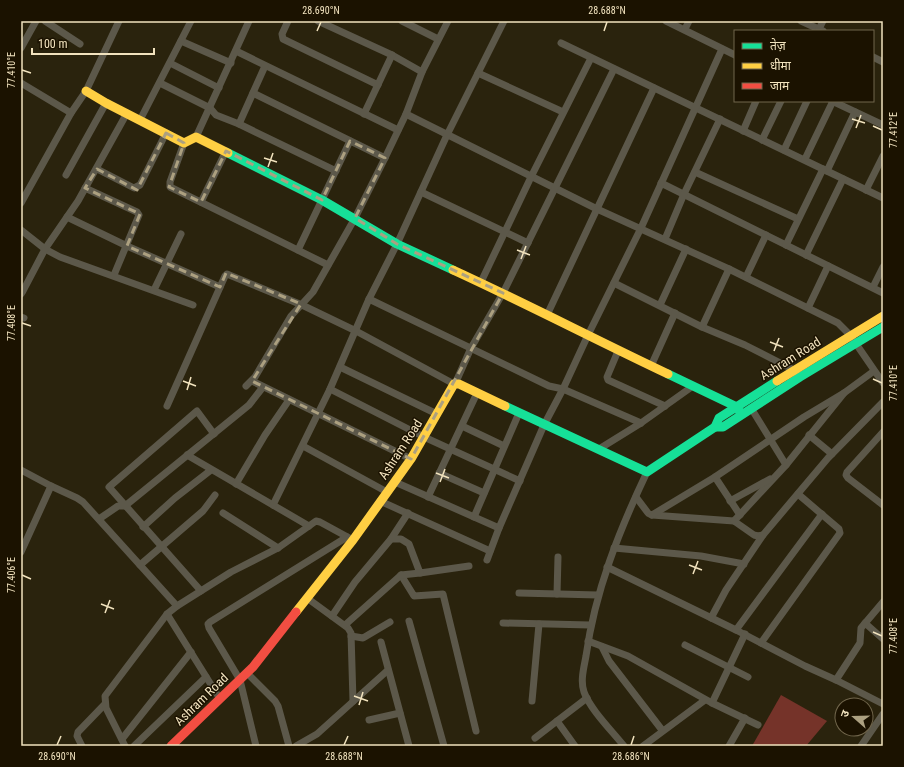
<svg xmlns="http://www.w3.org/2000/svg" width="904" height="767" font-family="'Roboto Condensed','Noto Sans Devanagari',sans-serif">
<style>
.green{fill:#753329}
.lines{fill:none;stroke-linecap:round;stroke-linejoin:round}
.street{stroke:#5c584a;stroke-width:7}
.fast{stroke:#16e098;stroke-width:9}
.slow{stroke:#ffcf43;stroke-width:9}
.jam{stroke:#f24e42;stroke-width:9}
.marked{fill:none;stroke:#aca080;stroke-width:3;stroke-dasharray:8 5;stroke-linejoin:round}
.ticks{fill:none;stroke:#f2e3be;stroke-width:1.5}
.labels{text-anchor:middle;stroke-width:3;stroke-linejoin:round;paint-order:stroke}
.street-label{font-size:13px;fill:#f2e3be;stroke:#1b1200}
.neatline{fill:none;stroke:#f2e3be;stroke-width:1.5}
.ticks-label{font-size:10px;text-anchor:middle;fill:#f2e3be}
</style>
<rect width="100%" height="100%" fill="#2a230d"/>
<path class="green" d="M 781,695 L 827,721 L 806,746 L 752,746 Z"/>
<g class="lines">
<g class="street">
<path d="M 45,21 L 80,44"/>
<path d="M 288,21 L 282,34 L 283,39 L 378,85"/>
<path d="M 318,21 L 392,55 L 422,72"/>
<path d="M 402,21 L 438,39"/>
<path d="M 666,21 L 735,55"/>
<path d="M 801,21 L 823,31"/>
<path d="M 685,29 L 689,21"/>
<path d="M 818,31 L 823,21"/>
<path d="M 181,41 L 231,63"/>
<path d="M 561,43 C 668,95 776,146 883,198"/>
<path d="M 21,48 L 36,21"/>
<path d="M 236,51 L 398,130"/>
<path d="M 873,57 L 883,62"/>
<path d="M 170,63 L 219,88"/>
<path d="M 478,73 L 563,112"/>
<path d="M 21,83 L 71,113"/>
<path d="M 160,83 L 210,108 L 216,115 L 239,124 L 336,171"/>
<path d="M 253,93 L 385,158"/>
<path d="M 832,101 L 883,125"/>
<path d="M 364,114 L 392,55"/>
<path d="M 406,114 L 597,209 L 729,269 L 838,323 L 850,335 L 883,383"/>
<path d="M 140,120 L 191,21"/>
<path d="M 239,124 L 265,66"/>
<path d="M 743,131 L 756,101"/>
<path d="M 196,137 L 249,21"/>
<path d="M 762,140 L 781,101"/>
<path d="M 184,143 L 170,182 L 170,187 L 328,265"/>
<path d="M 784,150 L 807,101"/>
<path d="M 805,159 L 833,101"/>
<path d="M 97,169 L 134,188 L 140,185 L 166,133"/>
<path d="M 827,171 L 855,112"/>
<path d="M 695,172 L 798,219"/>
<path d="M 66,175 L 106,103"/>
<path d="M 661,183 L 883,293"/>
<path d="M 85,188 L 137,212 L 139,215 L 114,275"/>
<path d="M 866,190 L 883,156"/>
<path d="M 421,192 L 528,243"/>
<path d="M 201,202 L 226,151"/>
<path d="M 21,203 L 71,113 L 86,91 L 119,21"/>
<path d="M 67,217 L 127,246 L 220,287"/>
<path d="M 21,230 L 45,249 L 60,257 L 193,305"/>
<path d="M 665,239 L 684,194 L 720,119"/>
<path d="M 786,245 L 823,169"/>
<path d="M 298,250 L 350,141"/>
<path d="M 806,255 L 843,179"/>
<path d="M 746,277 L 766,235"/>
<path d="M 481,282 L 531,177 L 591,58"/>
<path d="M 614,283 L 702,327 L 745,345 L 794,370 L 797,373"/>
<path d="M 873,287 L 883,267"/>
<path d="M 154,290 L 181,234"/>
<path d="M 21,294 L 23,291 L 45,249 L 78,201 L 127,113"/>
<path d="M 369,299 L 549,386 L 563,389 L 641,423"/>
<path d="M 660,305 L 686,249"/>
<path d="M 808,308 L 828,266"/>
<path d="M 547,315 L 654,88"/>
<path d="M 21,317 L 24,318"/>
<path d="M 702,327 L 729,269"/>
<path d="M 618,351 L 607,377 L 608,380 L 665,406"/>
<path d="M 651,366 L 675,313"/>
<path d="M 340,367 L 437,414"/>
<path d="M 252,381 L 411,459"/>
<path d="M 455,384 L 471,348 L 503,293 L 614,69"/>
<path d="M 246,386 L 255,377 L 291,316 L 313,292 L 355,218 L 385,158 L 406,114 L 422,72 L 448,21"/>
<path d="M 330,389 L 424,437 L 520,481"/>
<path d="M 167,406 L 225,276 L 227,274 L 302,305 L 356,331 L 454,384"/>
<path d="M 751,408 L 786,465"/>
<path d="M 462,426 L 504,446"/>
<path d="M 883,432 L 847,472 L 846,475 L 848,478 L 883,505"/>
<path d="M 809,435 L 832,454"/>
<path d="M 303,446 L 387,492"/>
<path d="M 599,449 L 641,423 L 693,386"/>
<path d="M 187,455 L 309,526"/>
<path d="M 21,470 L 51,486 L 77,498 L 83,502 L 177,606 L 231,572 L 278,548 L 316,521 L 320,522 L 353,540"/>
<path d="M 439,473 L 484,493"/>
<path d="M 715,477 L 740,515"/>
<path d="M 395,482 L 499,528"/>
<path d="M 236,484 L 265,435 L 289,400"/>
<path d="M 428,497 L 477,393"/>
<path d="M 636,497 L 648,513 L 652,515 L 734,521 L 786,465 L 844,393"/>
<path d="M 380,501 L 490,551"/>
<path d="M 730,501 L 770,479"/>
<path d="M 273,505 L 330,389 L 369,299 L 397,244 L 447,135 L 504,21"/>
<path d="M 223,513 L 278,548"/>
<path d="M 652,515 L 715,477 L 804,417 L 844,393 L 874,371"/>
<path d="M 474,517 L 519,413"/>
<path d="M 99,519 L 118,506 L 125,506 L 249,405 L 263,387"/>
<path d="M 734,521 L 754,535 L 758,536 L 763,535 L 828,458 L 883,402"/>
<path d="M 143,527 L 175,498 L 211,470"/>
<path d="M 391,539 L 408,513"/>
<path d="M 614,548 L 701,556 L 744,564"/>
<path d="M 21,552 L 51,486"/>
<path d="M 487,560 L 499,528 L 544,425 L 563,389 L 588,335 L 641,228 L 722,49"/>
<path d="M 140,565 L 203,511 L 215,495"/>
<path d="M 607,567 L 736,630 L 805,666 L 836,680 L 883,704"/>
<path d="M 401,575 L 414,596 L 443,594 L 476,731"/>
<path d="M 201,591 L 109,487 L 197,411 L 214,434"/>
<path d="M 519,593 L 598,595"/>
<path d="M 557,594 L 558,557"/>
<path d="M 307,598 L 348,628 L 351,633 L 353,701"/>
<path d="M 167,614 L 220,699"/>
<path d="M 332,616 L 355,582 L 391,539 L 401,539 L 409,544 L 420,573 L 469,566"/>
<path d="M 711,618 L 726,590 L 763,535"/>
<path d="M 409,621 L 444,746"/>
<path d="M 503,623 L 590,625"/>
<path d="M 865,623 L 883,639"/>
<path d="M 345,625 L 401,575 L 420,573"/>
<path d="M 736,630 L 822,514"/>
<path d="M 351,636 L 363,638 L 390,622"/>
<path d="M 588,641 L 628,656 L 712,703 L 758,725"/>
<path d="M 381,642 L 409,746"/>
<path d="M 761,643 L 840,533 L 839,529 L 798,494"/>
<path d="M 685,645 L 748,677"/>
<path d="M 602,647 L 609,661 L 662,730"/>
<path d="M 247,673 L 275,701 L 278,706 L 289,746"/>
<path d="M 836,680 L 860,643 L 861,628 L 883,602"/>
<path d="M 532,701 L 539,624"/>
<path d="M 712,703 L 745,634"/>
<path d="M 369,720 L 400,713"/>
<path d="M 535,738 L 557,721"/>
<path d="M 122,739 L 191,652"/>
<path d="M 82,746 L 77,736 L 78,732 L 105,704"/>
<path d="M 125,746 L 106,708 L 105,696 L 161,622 L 167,614 L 177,606"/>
<path d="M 134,746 L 206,677"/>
<path d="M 256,746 L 240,680 L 209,628 L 208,624 L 210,622 L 347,537"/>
<path d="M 296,746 L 317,734 L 388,670"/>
<path d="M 575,746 L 557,721 L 587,698"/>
<path d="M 624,746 C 612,731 590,709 584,692 C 580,681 584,667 586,656 C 595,591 619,531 647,472"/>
<path d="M 643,746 L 705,700"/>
<path d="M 729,746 L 745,718"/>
<path d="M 861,746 L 883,714"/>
</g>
<g class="fast">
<path d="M 228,153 L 322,200 L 397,244 L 453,270"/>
<path d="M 668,374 L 737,407 L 741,414"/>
<path d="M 505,406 L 647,472 L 715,427 L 719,418 L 777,381"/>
<path d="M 715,427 L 723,427 L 800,377 L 883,327"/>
</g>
<g class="slow">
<path d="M 86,91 L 106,103 L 184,143 L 196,137 L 228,153"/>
<path d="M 453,270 C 525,303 596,340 668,374"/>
<path d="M 777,381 L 883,316"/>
<path d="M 296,612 L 353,540 L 411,459 L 454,384 L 459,384 L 505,406"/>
</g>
<path class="jam" d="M 171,746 L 253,667 L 296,612"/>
</g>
<path class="marked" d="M 166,133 L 184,143 L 169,187 L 201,202 L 226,151 L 322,200 L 350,141 L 385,158 L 355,218 L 397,244 L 503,293 L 411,459 L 252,381 L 301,304 L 226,273 L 220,287 L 127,246 L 140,214 L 85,188 L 97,169 L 137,190 Z"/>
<path class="ticks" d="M 317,31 L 321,22M 604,31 L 607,22M 22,70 L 31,73M 852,119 L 865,123M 873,126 L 882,130M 856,128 L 861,115M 264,158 L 277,162M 268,167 L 273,153M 517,250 L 530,255M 521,259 L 526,246M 22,323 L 31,326M 770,342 L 783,347M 774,351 L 779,338M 873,379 L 882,383M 183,381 L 196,386M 187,390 L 191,377M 436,473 L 449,478M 440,482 L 445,469M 689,565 L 702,570M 693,574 L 698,561M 22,575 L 31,579M 101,604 L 114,609M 105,613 L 110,600M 873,632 L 882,636M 354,696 L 368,701M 359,705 L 363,692M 57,745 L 61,736M 344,745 L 348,736M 631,745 L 634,736"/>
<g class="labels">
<g class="street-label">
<text transform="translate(790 358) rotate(-32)" y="5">Ashram Road</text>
<text transform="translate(400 449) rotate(-57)" y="5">Ashram Road</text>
<text transform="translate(201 699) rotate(-44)" y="5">Ashram Road</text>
</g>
</g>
<rect width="904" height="767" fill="none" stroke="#1b1200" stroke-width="44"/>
<rect x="734" y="30" width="140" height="72" fill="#1b1200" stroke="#71664c"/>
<rect x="742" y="43" width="20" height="6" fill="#16e098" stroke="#71664c"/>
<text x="770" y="50" font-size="12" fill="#f2e3be">तेज़</text>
<rect x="742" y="63" width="20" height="6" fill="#ffcf43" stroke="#71664c"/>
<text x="770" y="70" font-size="12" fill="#f2e3be">धीमा</text>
<rect x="742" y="83" width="20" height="6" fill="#f24e42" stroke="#71664c"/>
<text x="770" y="90" font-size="12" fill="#f2e3be">जाम</text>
<g transform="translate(854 717) rotate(290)"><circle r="19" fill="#1b1200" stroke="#71664c"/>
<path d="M0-3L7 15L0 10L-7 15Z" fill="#aca080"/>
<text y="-6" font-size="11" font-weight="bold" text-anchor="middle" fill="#f2e3be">उ</text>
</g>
<path d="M32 48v6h122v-6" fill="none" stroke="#f2e3be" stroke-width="2"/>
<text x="38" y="48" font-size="12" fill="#f2e3be" stroke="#1b1200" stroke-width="3" paint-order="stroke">100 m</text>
<rect x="22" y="22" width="860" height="723" class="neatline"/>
<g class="ticks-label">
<text x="321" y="14">28.690°N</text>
<text x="607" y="14">28.688°N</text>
<text transform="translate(11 70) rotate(-90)" y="4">77.410°E</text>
<text transform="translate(893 130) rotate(-90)" y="4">77.412°E</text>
<text transform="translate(11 323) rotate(-90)" y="4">77.408°E</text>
<text transform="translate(893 383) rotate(-90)" y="4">77.410°E</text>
<text transform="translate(11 575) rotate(-90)" y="4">77.406°E</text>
<text transform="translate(893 636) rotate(-90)" y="4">77.408°E</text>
<text x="57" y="760">28.690°N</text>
<text x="344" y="760">28.688°N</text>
<text x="631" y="760">28.686°N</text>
</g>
</svg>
